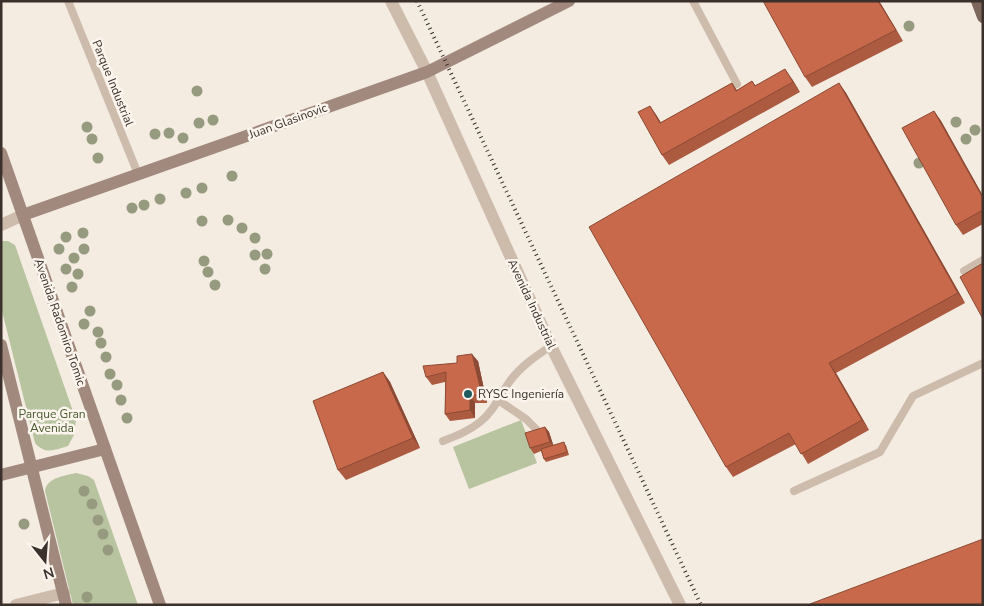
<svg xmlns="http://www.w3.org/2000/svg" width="984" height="606" font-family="'Nunito Sans',sans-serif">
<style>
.green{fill:#b8c4a0}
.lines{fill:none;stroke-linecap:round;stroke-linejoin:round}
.lane{stroke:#cdbbac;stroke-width:8}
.street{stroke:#cdbbac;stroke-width:12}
.secondary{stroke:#a18a7d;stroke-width:12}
.primary{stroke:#7d675c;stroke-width:12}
.rail{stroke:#3b302b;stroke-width:4;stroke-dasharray:1 4;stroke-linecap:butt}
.tree{fill:#969b7f}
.wall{fill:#ac5a40}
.shaded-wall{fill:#8c4a34}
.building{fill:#c8694b;stroke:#8c4a34}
.poi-dot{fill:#1f5a5e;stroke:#fbf5ee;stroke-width:2}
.labels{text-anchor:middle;stroke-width:5;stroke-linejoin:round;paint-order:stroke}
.street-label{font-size:12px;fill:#3b302b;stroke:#fbf5ee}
.poi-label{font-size:12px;fill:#3b302b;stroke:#fbf5ee;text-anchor:start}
.park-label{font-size:12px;fill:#4a5a2e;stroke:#fbf5ee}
</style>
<rect width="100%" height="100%" fill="#f4ebe1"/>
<g class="green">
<path d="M 1,241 L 8,241 L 15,245 L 76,420 L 74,435 L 68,446 C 55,450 45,455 35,443 L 1,307 Z"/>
<path d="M 521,420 L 537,463 L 469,489 L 453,447 Z"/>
<path d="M 76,473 L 88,476 L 94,480 L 138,605 L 73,605 L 45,491 C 47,477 65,476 76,473 Z"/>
</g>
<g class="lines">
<g class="lane">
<path d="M 68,1 L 138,174"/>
<path d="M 693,1 L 737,84"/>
<path d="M 964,271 L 983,260"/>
<path d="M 498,400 L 526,419 L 536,429"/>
<path d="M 443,441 C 456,436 469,431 480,422 C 494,411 500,395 510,381 C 521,366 536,356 551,346"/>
<path d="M 794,491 L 880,452 L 913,396 L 983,363"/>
</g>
<g class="street">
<path d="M 391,1 L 427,72 L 551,346 L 680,605"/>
<path d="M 1,225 L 23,215"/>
<path d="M 16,605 L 64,593"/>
</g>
<g class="secondary">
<path d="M 1,153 L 160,605"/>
<path d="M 23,215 L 427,72 L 569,1"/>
<path d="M 1,345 L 66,605"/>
<path d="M 1,475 L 105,449"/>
</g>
<path class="primary" d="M 977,1 L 983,17"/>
<path class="rail" d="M 417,1 L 701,605"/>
</g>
<g class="tree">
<circle cx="909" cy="26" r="5.5"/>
<circle cx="197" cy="91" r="5.5"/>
<circle cx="213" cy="120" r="5.5"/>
<circle cx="956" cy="122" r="5.5"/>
<circle cx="199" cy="123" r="5.5"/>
<circle cx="87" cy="127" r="5.5"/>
<circle cx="975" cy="130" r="5.5"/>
<circle cx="169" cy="133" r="5.5"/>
<circle cx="155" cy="134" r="5.5"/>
<circle cx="183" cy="138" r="5.5"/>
<circle cx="92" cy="139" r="5.5"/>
<circle cx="966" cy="139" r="5.5"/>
<circle cx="98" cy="158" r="5.5"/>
<circle cx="919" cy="163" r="5.5"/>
<circle cx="232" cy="176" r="5.5"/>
<circle cx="202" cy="188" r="5.5"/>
<circle cx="186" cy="193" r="5.5"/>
<circle cx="160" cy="199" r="5.5"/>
<circle cx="144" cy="205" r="5.5"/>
<circle cx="132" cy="208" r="5.5"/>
<circle cx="228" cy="220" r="5.5"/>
<circle cx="202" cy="221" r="5.5"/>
<circle cx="242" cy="228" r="5.5"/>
<circle cx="83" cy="233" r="5.5"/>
<circle cx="66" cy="237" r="5.5"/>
<circle cx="255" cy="238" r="5.5"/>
<circle cx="59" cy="249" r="5.5"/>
<circle cx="84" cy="249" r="5.5"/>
<circle cx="267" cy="254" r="5.5"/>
<circle cx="255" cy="255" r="5.5"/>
<circle cx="74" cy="258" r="5.5"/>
<circle cx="204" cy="261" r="5.5"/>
<circle cx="66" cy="269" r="5.5"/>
<circle cx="265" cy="269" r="5.5"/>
<circle cx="208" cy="272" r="5.5"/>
<circle cx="78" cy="274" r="5.5"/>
<circle cx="215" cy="285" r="5.5"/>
<circle cx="72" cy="287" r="5.5"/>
<circle cx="90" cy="311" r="5.5"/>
<circle cx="84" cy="324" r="5.5"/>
<circle cx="98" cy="332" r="5.5"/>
<circle cx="101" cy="343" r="5.5"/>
<circle cx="106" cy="357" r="5.5"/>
<circle cx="110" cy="374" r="5.5"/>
<circle cx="117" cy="385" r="5.5"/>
<circle cx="121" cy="400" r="5.5"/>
<circle cx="127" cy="418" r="5.5"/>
<circle cx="84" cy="491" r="5.5"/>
<circle cx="92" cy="504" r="5.5"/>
<circle cx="98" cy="520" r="5.5"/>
<circle cx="24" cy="524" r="5.5"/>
<circle cx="103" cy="534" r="5.5"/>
<circle cx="108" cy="550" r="5.5"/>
<circle cx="87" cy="597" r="5.5"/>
</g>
<g class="wall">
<path d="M 879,1 L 903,41 L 812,87 L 805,77 Z"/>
<path d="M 792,79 L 800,92 L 669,165 L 662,155 L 650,106 L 661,123 L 732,83 L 737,90 L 752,81 L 755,85 Z"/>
<path d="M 839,83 L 846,93 L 965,303 L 836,373 L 869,430 L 808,464 L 796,444 L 733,477 L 726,467 Z"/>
<path d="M 934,111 L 941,121 L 983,196 L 983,224 L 963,235 L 956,225 Z"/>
<path d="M 478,361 L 487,403 L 475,403 L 475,418 L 450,421 L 445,414 L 445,382 L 432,385 L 426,377 L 457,363 Z"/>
<path d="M 383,372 L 390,382 L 420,448 L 346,480 L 338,470 Z"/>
<path d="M 545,427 L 549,432 L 553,445 L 566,445 L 569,455 L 546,462 L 544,459 L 541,451 L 534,454 L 530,448 Z"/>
</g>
<g class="shaded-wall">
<path d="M 878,1 L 881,4 L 903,41 L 896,30 Z"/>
<path d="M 785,69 L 792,79 L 800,92 L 793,82 Z"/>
<path d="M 839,83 L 846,93 L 965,303 L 958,293 Z"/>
<path d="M 650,106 L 657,116 L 667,133 L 660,123 Z"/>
<path d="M 934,111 L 941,121 L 983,196 L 983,198 Z"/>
<path d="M 472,354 L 478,361 L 487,403 L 482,395 Z"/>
<path d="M 829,363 L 836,373 L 869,430 L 862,420 Z"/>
<path d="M 383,372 L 390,382 L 420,448 L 413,438 Z"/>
<path d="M 470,395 L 475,403 L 475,418 L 470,410 Z"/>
<path d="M 545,427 L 549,432 L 554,447 L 550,442 Z"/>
</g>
<g class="building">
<path d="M 763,1 L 878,1 L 896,30 L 805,77 Z"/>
<path d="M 785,69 L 793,82 L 662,155 L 638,112 L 650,106 L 660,123 L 732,83 L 736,91 L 752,81 L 755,86 Z"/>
<path d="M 839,83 L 958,293 L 829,363 L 862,420 L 801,454 L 789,433 L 726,467 L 589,227 Z"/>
<path d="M 934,111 L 983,198 L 983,210 L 956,225 L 902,128 Z"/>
<path d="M 983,263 L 983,319 L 960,277 Z"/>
<path d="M 472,354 L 482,395 L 470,395 L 470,410 L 445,414 L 446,372 L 426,377 L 423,366 L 457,363 L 457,356 Z"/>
<path d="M 383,372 L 413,438 L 338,470 L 313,401 Z"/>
<path d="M 545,427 L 550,442 L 530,448 L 525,433 Z"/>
<path d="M 564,442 L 567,452 L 544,459 L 541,449 Z"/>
<path d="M 983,539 L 983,605 L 810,605 L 810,604 Z"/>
</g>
<circle class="poi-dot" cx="468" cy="394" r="5"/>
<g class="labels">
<g class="street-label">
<text transform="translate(113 83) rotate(68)" y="4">Parque Industrial</text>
<text transform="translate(288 121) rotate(-20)" y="4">Juan Glasinovic</text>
<text transform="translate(532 304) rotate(65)" y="4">Avenida Industrial</text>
<text transform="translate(60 322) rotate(71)" y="4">Avenida Radomiro Tomic</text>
</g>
<g class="poi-label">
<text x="478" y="398">RYSC Ingeniería</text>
</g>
<g class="park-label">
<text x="52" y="418">Parque Gran<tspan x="52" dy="14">Avenida</tspan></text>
</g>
</g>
<rect width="984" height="606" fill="none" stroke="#3b302b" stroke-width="5"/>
<g transform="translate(45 561) rotate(163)" stroke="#fbf5ee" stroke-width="4" paint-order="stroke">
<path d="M0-4L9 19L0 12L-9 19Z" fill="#3b302b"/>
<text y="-8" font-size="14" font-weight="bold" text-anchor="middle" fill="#3b302b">N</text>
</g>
</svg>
